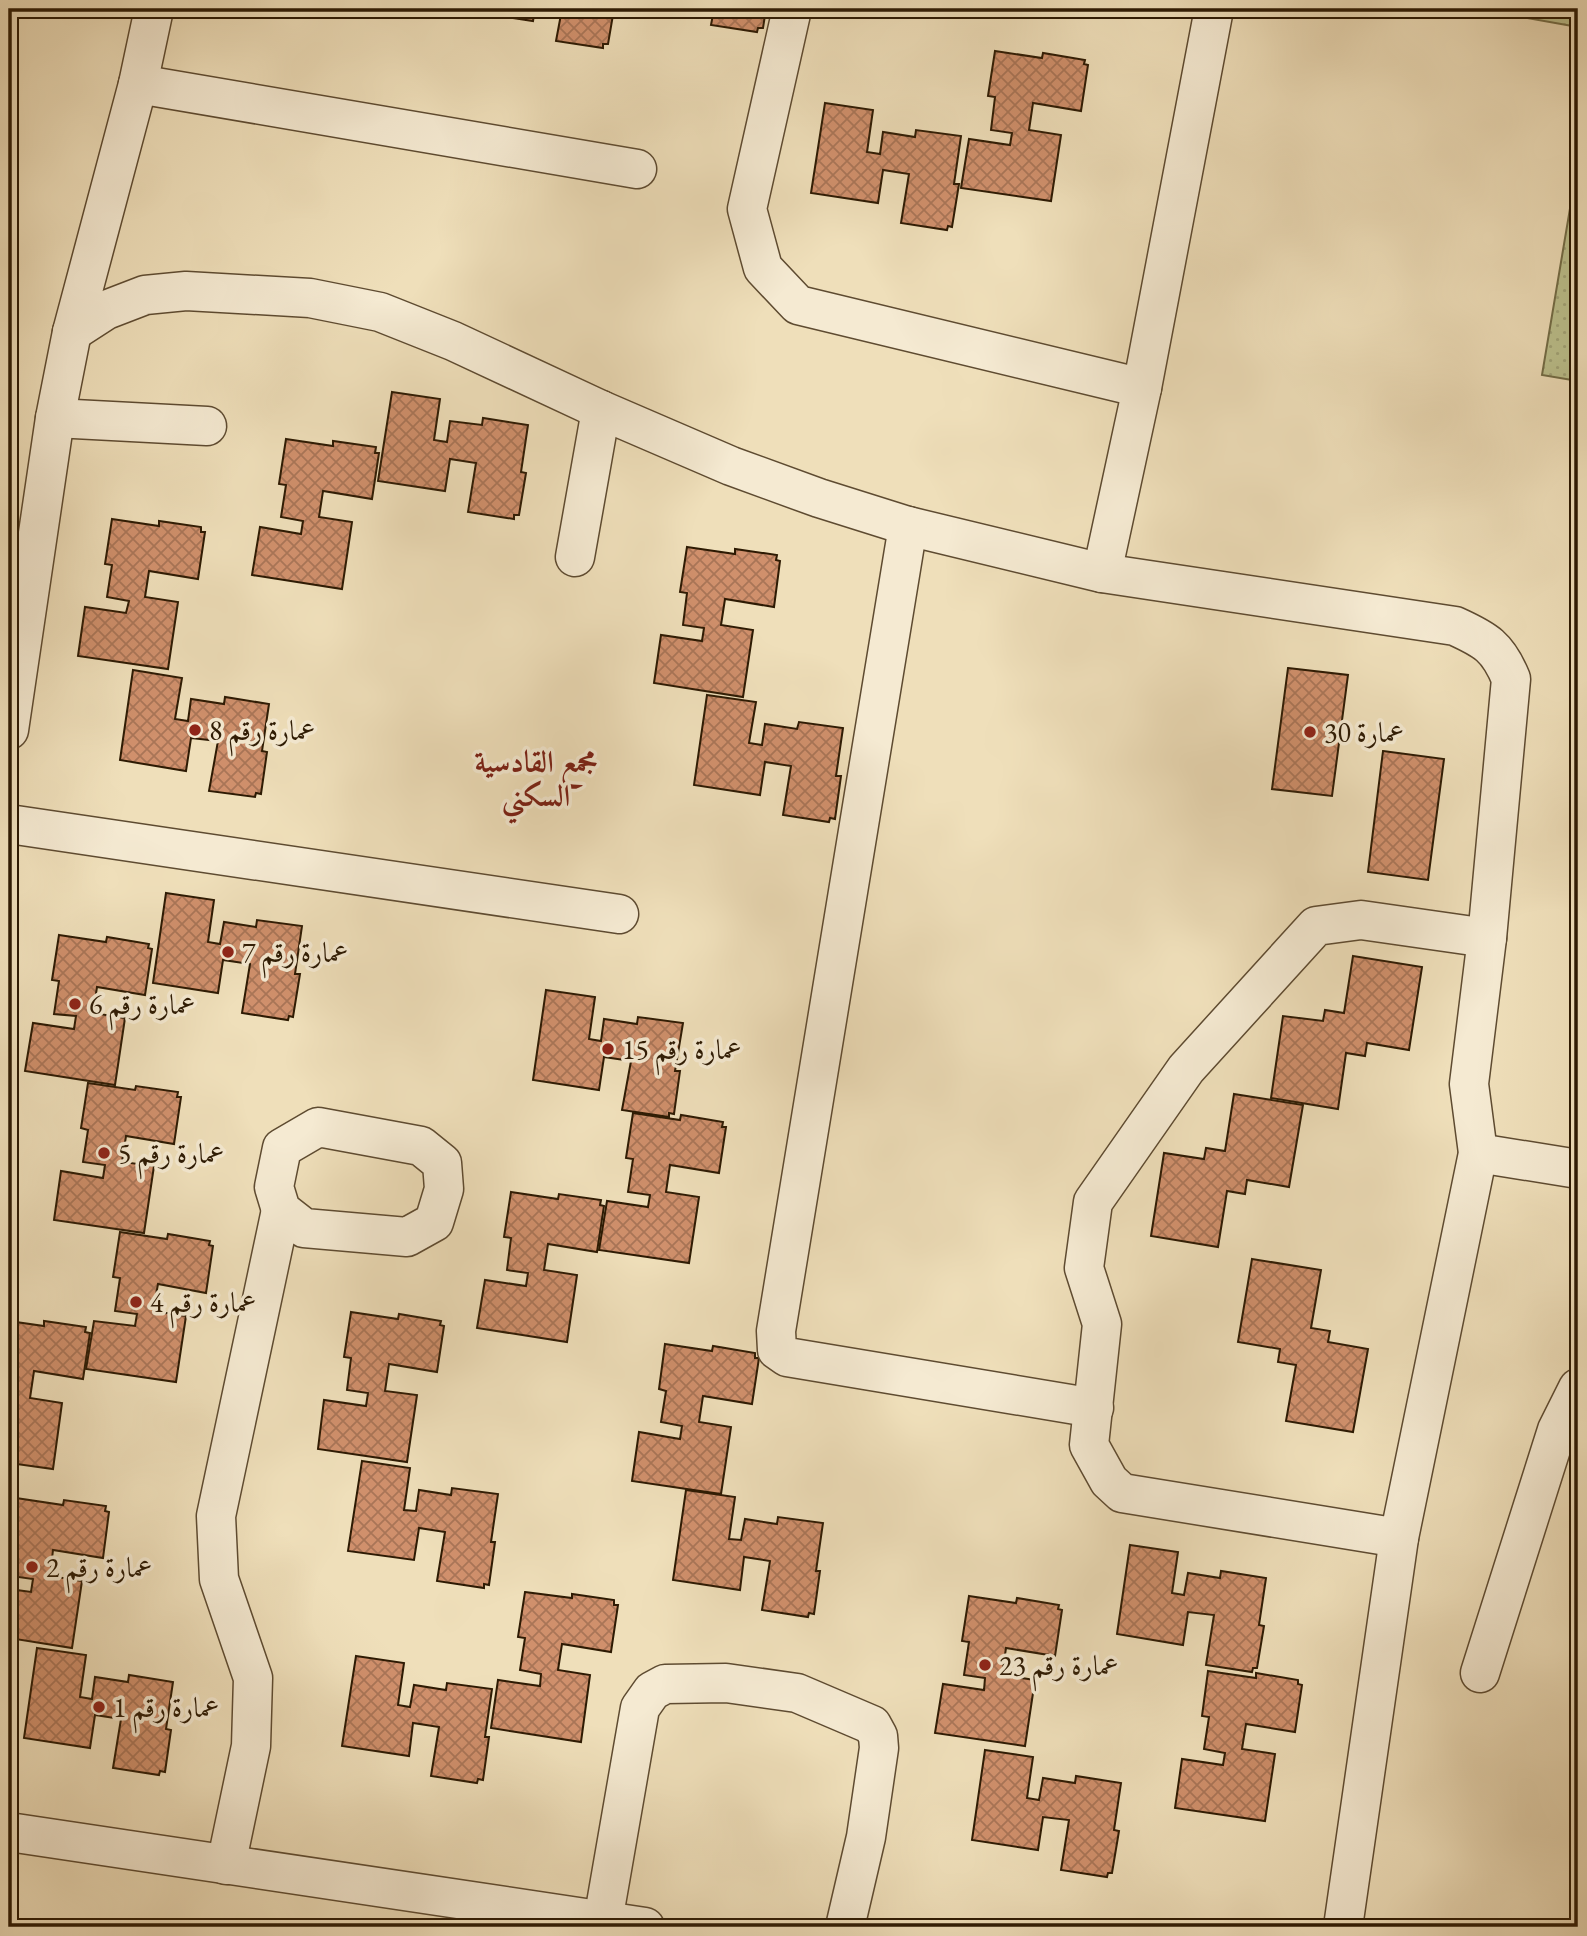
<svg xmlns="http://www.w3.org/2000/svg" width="1587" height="1936" font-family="'EB Garamond',Amiri,serif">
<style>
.grass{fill:url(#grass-dots);stroke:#746e48;stroke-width:2}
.building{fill:url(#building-cross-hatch);stroke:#2d1a03;stroke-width:2}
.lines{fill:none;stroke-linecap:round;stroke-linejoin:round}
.minor-casing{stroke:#5e4b31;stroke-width:41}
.minor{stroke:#f5ead2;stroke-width:38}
.poi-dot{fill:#8f2418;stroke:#f5ead2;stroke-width:2.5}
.labels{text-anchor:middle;stroke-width:7;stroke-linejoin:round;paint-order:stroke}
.poi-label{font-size:28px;fill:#2d1a03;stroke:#f5ead2;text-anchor:start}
.neighbourhood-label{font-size:30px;font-weight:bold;fill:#7a1f14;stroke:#f5ead2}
</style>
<defs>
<pattern id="grass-dots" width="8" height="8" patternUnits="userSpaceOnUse" patternTransform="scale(1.75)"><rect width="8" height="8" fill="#bcc18e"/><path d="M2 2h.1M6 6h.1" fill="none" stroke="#a2a579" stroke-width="1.8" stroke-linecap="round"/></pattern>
<pattern id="building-cross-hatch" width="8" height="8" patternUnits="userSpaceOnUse" patternTransform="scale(1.75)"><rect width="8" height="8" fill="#d0906c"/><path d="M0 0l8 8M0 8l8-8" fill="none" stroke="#a97557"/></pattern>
</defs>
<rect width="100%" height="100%" fill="#efdfba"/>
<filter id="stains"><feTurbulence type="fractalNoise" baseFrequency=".00286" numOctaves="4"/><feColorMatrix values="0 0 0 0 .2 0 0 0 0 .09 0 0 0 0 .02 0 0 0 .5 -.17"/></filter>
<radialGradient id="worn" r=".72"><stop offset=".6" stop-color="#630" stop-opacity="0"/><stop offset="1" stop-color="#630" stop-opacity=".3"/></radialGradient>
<g class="grass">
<path d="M 1529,9 L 1578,9 L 1578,27 L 1527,18 Z"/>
<path d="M 1578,161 L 1578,381 L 1542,375 Z"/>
</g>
<g class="building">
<path d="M 468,9 L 535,9 L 533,21 L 467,11 Z"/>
<path d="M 562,9 L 614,9 L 608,44 L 603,44 L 603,48 L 556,41 Z"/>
<path d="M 714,9 L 766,9 L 763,28 L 758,28 L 757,32 L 711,25 Z"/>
<path d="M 995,51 L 1042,58 L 1043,53 L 1085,60 L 1084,64 L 1088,65 L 1081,111 L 1033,103 L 1029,130 L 1061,135 L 1051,201 L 961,188 L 969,139 L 1010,145 L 1012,133 L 991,130 L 995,97 L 988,96 Z"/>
<path d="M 825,103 L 873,110 L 867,152 L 880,154 L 883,132 L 915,137 L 916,130 L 961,136 L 954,184 L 959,184 L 952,227 L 948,226 L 947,230 L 901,223 L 909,174 L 883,170 L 878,203 L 811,193 Z"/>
<path d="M 392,392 L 440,399 L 434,440 L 447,442 L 450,421 L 482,425 L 483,418 L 528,425 L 521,472 L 526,473 L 519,515 L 514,515 L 514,519 L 468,512 L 476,463 L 450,459 L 445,491 L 378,481 Z"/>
<path d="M 286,439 L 333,446 L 333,441 L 376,447 L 375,453 L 379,453 L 372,499 L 323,491 L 319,517 L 352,522 L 342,589 L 252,575 L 260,527 L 301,534 L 303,521 L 281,517 L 286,485 L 279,484 Z"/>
<path d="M 112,519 L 159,526 L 159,521 L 201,527 L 201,532 L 205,532 L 198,579 L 149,571 L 145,597 L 178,602 L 168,669 L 78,656 L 85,607 L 126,613 L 129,601 L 107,597 L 112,565 L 105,564 Z"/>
<path d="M 687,547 L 735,554 L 735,549 L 777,555 L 776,560 L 780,561 L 774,607 L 725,599 L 721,625 L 753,630 L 743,697 L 654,683 L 661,635 L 702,641 L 704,628 L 683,625 L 687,593 L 680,592 Z"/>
<path d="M 1288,668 L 1348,675 L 1332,796 L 1272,789 Z"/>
<path d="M 133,670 L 182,678 L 175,719 L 188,721 L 191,699 L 224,704 L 225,697 L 269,704 L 262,751 L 267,752 L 261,794 L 256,793 L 255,797 L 209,791 L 218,741 L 191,738 L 186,771 L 120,760 Z"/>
<path d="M 707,695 L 756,702 L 749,743 L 762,745 L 765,724 L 797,729 L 799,722 L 843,728 L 836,776 L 841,776 L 835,819 L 830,818 L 829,822 L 783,815 L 791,766 L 765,762 L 760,795 L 694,785 Z"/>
<path d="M 1383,751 L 1444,759 L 1428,880 L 1368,872 Z"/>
<path d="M 166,893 L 214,900 L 208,942 L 220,944 L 224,922 L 256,927 L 257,920 L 302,926 L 295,974 L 300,974 L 293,1017 L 289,1016 L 288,1020 L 242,1013 L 250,964 L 223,960 L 218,993 L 153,983 Z"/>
<path d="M 59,935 L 106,942 L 107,937 L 149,944 L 148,948 L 152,949 L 145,995 L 97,987 L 93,1013 L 125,1018 L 115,1085 L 25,1071 L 33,1023 L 74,1029 L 76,1016 L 54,1014 L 59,981 L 52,980 Z"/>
<path d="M 1353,956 L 1422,967 L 1409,1050 L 1367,1043 L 1365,1056 L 1346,1053 L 1338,1109 L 1271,1098 L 1283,1016 L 1323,1021 L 1325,1010 L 1344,1013 Z"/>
<path d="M 546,990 L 595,997 L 589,1039 L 601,1041 L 604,1019 L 637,1024 L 638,1017 L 683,1023 L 675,1071 L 680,1071 L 674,1114 L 669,1113 L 669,1117 L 622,1110 L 631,1061 L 604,1057 L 599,1090 L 533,1080 Z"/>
<path d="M 88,1083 L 135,1090 L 136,1086 L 178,1092 L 177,1097 L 181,1097 L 174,1144 L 126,1136 L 122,1162 L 154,1166 L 144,1233 L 54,1220 L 61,1171 L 103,1178 L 105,1165 L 83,1162 L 88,1130 L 81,1128 Z"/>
<path d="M 1234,1094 L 1303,1105 L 1289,1187 L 1247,1180 L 1245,1194 L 1227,1191 L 1218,1247 L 1151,1236 L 1164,1153 L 1204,1159 L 1206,1148 L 1225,1151 Z"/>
<path d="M 633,1113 L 680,1120 L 681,1115 L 723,1122 L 722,1127 L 726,1127 L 719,1173 L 670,1165 L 666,1192 L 699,1197 L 689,1263 L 599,1250 L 607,1201 L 648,1207 L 650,1195 L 628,1192 L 633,1159 L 626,1158 Z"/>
<path d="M 511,1192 L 558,1199 L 559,1194 L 601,1200 L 600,1205 L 604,1206 L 597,1252 L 548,1244 L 544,1270 L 577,1275 L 567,1342 L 477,1328 L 485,1280 L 526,1286 L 528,1273 L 507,1270 L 511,1238 L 504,1237 Z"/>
<path d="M 120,1232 L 167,1239 L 168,1234 L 210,1241 L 209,1245 L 213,1246 L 206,1293 L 158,1284 L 153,1311 L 186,1316 L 176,1382 L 86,1369 L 94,1321 L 135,1326 L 137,1314 L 115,1311 L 120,1278 L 113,1277 Z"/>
<path d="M 1252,1259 L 1321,1270 L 1311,1328 L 1330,1331 L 1328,1342 L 1368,1349 L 1353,1432 L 1286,1421 L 1296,1365 L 1278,1362 L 1280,1349 L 1238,1342 Z"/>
<path d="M 351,1312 L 398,1319 L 399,1314 L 441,1321 L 440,1325 L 444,1326 L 437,1372 L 389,1364 L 385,1391 L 417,1395 L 407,1462 L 318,1449 L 324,1400 L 366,1406 L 368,1393 L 347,1390 L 351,1358 L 344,1357 Z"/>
<path d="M 9,1321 L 44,1326 L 44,1321 L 86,1327 L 85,1332 L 90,1333 L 83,1379 L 34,1371 L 30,1398 L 62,1403 L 53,1469 L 9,1463 L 9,1413 L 11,1413 L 13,1401 L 9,1400 Z"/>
<path d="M 665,1344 L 712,1351 L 713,1346 L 755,1353 L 755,1358 L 759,1358 L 752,1404 L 703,1396 L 699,1422 L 731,1427 L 721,1494 L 632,1481 L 639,1432 L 680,1439 L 682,1426 L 661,1422 L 666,1391 L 659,1389 Z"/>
<path d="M 362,1461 L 410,1468 L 404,1510 L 416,1511 L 419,1490 L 451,1495 L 452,1488 L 498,1494 L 491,1542 L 495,1542 L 489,1585 L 484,1584 L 484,1588 L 437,1581 L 445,1532 L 419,1528 L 414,1560 L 348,1551 Z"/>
<path d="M 686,1490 L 735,1497 L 729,1539 L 741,1540 L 745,1519 L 777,1524 L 778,1517 L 823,1523 L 816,1571 L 820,1571 L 814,1614 L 809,1613 L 808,1617 L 762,1610 L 770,1561 L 744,1557 L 740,1590 L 673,1580 Z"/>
<path d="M 16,1498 L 63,1505 L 64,1500 L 106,1506 L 105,1511 L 109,1512 L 103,1558 L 53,1550 L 50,1576 L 82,1581 L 72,1648 L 9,1638 L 9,1589 L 31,1592 L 33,1579 L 11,1576 L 16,1544 L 9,1543 Z"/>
<path d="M 1130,1545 L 1178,1552 L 1172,1593 L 1184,1595 L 1188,1573 L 1220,1578 L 1221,1571 L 1266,1578 L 1259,1625 L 1264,1626 L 1257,1668 L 1253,1668 L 1252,1672 L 1206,1665 L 1214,1615 L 1188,1612 L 1183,1645 L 1117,1634 Z"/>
<path d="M 525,1592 L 572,1598 L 572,1594 L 614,1600 L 614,1605 L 618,1605 L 611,1652 L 562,1644 L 558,1670 L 590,1675 L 581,1742 L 491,1728 L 498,1680 L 540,1686 L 541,1674 L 520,1670 L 525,1638 L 518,1637 Z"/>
<path d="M 969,1596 L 1016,1603 L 1017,1598 L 1059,1605 L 1058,1609 L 1062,1610 L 1055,1656 L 1006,1648 L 1002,1675 L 1035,1680 L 1025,1746 L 935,1733 L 943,1684 L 984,1690 L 985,1678 L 964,1675 L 969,1642 L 962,1641 Z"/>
<path d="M 37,1648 L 86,1655 L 80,1697 L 92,1699 L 95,1677 L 128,1682 L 129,1675 L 173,1682 L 166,1729 L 171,1730 L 165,1772 L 160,1771 L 159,1775 L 113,1768 L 121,1719 L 95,1715 L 90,1748 L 24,1738 Z"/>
<path d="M 356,1656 L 404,1663 L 398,1705 L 410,1707 L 414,1685 L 446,1690 L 447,1683 L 492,1689 L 485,1737 L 489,1737 L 483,1780 L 478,1779 L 477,1783 L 431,1776 L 439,1727 L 413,1723 L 409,1756 L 342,1746 Z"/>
<path d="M 1208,1671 L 1256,1678 L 1256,1673 L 1298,1680 L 1298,1684 L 1302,1685 L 1295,1732 L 1246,1724 L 1242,1749 L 1275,1754 L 1265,1821 L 1175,1808 L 1182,1759 L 1223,1765 L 1225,1753 L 1204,1749 L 1209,1717 L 1202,1716 Z"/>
<path d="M 985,1750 L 1033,1757 L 1027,1798 L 1039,1800 L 1043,1778 L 1075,1783 L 1076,1776 L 1121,1783 L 1114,1830 L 1119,1831 L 1112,1873 L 1108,1873 L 1107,1877 L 1061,1870 L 1069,1820 L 1043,1817 L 1038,1850 L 972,1840 Z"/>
</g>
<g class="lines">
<g class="minor-casing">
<g id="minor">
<path d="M 792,9 L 747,209 L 763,268 L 798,305 L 1142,388"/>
<path d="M 138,84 L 637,169"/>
<path d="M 72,332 L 106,310 L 145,295 L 186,291 L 310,298 L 380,312 L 453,341 L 601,410 L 731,466 L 819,498 L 908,526 L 1102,573 L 1455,626 C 1486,640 1498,647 1511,679 L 1487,938 L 1469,1084 L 1478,1153 L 1399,1538 L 1343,1927"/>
<path d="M 55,418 L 207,426"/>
<path d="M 908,526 L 776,1331 L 777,1350 L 787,1357 L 1094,1408"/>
<path d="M 575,557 L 601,410"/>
<path d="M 1102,573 L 1142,388 L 1214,9"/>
<path d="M 9,730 L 55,418 L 72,332 L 138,84 L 154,9"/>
<path d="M 9,824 L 619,914"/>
<path d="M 318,1127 L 421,1146 L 442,1163 L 444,1189 L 434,1222 L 407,1237 L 304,1228 L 281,1210 L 274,1187 L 282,1148 Z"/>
<path d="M 1478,1153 L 1578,1169"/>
<path d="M 1399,1538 L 1122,1493 L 1109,1481 L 1089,1445 L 1102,1324 L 1084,1268 L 1093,1202 L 1186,1069 L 1316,926 L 1361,920 L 1487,938"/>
<path d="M 1480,1673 L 1557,1430 L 1578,1388"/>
<path d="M 9,1832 L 645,1927"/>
<path d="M 226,1865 L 251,1746 L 253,1678 L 219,1579 L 216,1516 L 281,1210"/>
<path d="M 603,1921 L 640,1708 L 652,1691 L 665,1684 L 726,1683 L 797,1693 L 872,1725 L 878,1736 L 879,1748 L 866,1837 L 845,1927"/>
</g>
</g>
<use href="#minor" class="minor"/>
</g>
<g class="poi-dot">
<circle cx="195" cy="730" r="7"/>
<circle cx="1310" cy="732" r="7"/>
<circle cx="228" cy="952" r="7"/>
<circle cx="75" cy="1004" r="7"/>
<circle cx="608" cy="1049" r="7"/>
<circle cx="104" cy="1153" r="7"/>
<circle cx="136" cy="1302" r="7"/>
<circle cx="32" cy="1567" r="7"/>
<circle cx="985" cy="1665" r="7"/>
<circle cx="99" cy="1707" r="7"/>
</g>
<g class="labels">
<g class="poi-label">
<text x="209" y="740">عمارة رقم 8</text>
<text x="1324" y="742">عمارة 30</text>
<text x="242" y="962">عمارة رقم 7</text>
<text x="89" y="1014">عمارة رقم 6</text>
<text x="622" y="1059">عمارة رقم 15</text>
<text x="118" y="1163">عمارة رقم 5</text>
<text x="150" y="1312">عمارة رقم 4</text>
<text x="46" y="1577">عمارة رقم 2</text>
<text x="999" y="1675">عمارة رقم 23</text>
<text x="113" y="1717">عمارة رقم 1</text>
</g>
<g class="neighbourhood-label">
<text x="536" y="772">مجمع القادسية<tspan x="536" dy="34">السكني</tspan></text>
</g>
</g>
<rect width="1587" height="1936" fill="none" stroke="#efdfba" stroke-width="35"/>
<rect x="10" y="10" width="1566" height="1915" fill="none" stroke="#2d1a03" stroke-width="3.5"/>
<rect x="18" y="18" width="1552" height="1901" fill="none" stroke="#2d1a03" stroke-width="2"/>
<rect width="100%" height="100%" filter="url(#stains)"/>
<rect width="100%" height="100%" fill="url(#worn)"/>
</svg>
